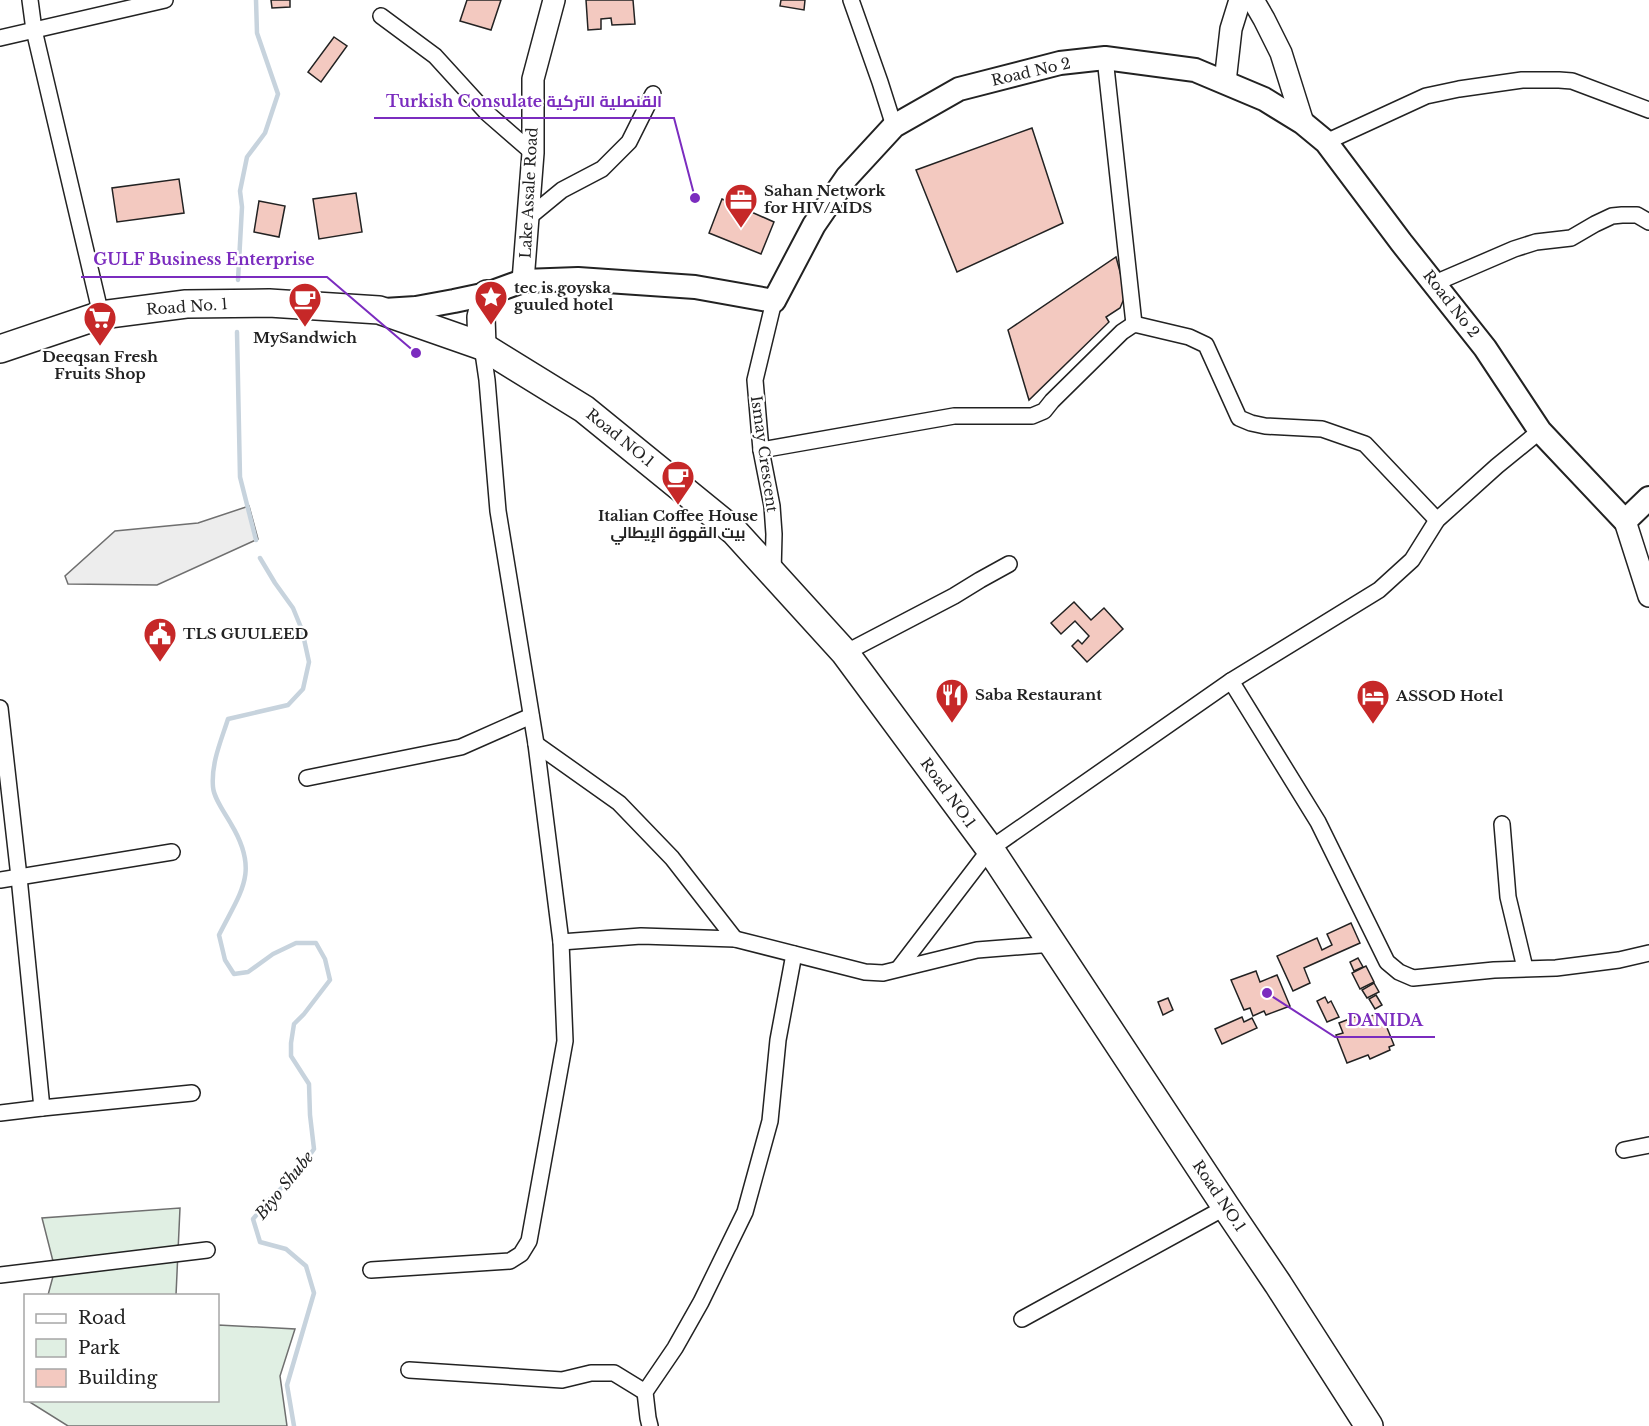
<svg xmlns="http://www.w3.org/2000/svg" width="1649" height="1426" font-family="'Libre Baskerville',Cairo,serif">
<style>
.green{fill:#e0efe3;stroke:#6f6f6f;stroke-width:1.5}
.parking{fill:#ededed;stroke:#6f6f6f;stroke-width:1.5}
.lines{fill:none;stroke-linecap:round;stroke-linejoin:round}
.stream{stroke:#c7d3dd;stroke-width:4.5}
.building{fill:#f3c9c0;stroke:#222;stroke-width:1.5}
.street-casing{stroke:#222;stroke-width:18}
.secondary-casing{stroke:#222;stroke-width:24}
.primary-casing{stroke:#222;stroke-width:26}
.highway-casing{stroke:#222;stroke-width:30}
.street{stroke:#fff;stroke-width:15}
.secondary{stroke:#fff;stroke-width:21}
.primary{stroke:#fff;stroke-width:22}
.highway{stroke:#fff;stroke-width:27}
.labels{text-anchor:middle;stroke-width:4.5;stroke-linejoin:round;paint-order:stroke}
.street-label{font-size:15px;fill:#222;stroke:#fff}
.poi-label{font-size:15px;font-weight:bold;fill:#222;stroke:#fff;text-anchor:start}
.water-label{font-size:16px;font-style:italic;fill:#222;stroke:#fff}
.leader{fill:none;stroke:#7b2cbf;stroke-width:2}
.callout-dot{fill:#7b2cbf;stroke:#fff;stroke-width:2}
.callout-label{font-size:16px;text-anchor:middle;font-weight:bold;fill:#7b2cbf;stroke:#fff;stroke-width:4.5;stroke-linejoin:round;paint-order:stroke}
</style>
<rect width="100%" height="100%" fill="#fff"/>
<g class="green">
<path d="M 180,1208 L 176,1295 L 48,1295 L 55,1269 L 42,1218 Z"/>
<path d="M 218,1325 L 295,1329 L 280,1376 L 287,1426 L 68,1426 L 28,1401 L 218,1400 Z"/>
</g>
<path class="parking" d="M 249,506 L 258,539 L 157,585 L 68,584 L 65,576 L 115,531 L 198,523 Z"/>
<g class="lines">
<g class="stream">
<path d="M 238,280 L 242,207 L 240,191 L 247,157 L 265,133 L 278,94 L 257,33 L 256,0"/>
<path d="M 237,332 L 240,477 L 256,540"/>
<path d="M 260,558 L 275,583 L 293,608 L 302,630 L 309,662 L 303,689 L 288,705 L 228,719 C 221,741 211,763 213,787 C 214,799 225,813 231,824 C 260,872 241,891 219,935 L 225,960 L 234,974 L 248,972 L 273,954 L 296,943 L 316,943 L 325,959 L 330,980 L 304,1014 L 294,1024 L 291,1043 L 291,1056 L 309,1084 L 310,1115 L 314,1149 L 296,1174 L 269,1200 L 253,1219 L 260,1242 L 286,1249 L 306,1266 L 314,1293 L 287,1385 L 294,1426"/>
</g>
</g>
<g class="building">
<path d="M 271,0 L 290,0 L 290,7 L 272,8 Z"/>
<path d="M 467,0 L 501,0 L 491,30 L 460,21 Z"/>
<path d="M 586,0 L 633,0 L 635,24 L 612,25 L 611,18 L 601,19 L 601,29 L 588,30 Z"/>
<path d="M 781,0 L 805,0 L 804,10 L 780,6 Z"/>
<path d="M 334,37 L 347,46 L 321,82 L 308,72 Z"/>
<path d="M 1032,128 L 1063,223 L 957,272 L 916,170 Z"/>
<path d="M 179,179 L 184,213 L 117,222 L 112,188 Z"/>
<path d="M 356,193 L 362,232 L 319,239 L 313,199 Z"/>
<path d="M 722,199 L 774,222 L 761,254 L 709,233 Z"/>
<path d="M 259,201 L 285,206 L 279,237 L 254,232 Z"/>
<path d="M 1116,257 L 1126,294 L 1120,308 L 1106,317 L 1109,322 L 1029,400 L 1008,330 Z"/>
<path d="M 1074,602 L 1091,620 L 1104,608 L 1123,629 L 1087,662 L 1072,646 L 1078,640 L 1082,644 L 1089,636 L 1075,621 L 1061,634 L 1051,623 Z"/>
<path d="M 1351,923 L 1360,943 L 1304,968 L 1310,983 L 1293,991 L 1277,956 L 1317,938 L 1322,950 L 1332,945 L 1327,934 Z"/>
<path d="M 1358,958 L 1363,967 L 1354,971 L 1350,962 Z"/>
<path d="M 1366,966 L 1374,982 L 1360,989 L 1352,973 Z"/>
<path d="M 1256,971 L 1260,982 L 1277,975 L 1290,1006 L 1266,1015 L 1264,1011 L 1253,1016 L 1250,1008 L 1244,1010 L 1231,980 Z"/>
<path d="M 1374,983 L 1379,992 L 1367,998 L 1362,990 Z"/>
<path d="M 1376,995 L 1382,1005 L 1375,1009 L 1369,999 Z"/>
<path d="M 1325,997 L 1328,1003 L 1331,1001 L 1339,1017 L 1327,1022 L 1317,1001 Z"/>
<path d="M 1168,998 L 1173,1010 L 1163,1015 L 1158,1002 Z"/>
<path d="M 1376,1014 L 1378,1020 L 1383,1018 L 1394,1045 L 1389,1047 L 1390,1050 L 1370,1059 L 1368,1055 L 1347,1063 L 1336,1035 L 1343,1033 L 1339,1023 L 1357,1016 L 1358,1021 Z"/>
<path d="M 1242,1017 L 1244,1022 L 1252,1018 L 1257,1028 L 1222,1044 L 1215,1029 Z"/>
</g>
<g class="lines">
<g class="street-casing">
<g id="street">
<path d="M 30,0 L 34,30 L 101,315"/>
<path d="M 851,0 L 880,82 L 894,126"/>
<path d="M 381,16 L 435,56 L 487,113 L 533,153"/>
<path d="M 0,38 L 165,0"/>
<path d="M 1105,58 L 1134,324"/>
<path d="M 1326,142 L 1426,96 L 1459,89 L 1522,80 L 1559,80 L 1572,81 L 1649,110"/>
<path d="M 528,218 L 562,190 L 602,169 L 629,142 L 653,94"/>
<path d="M 1435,283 L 1514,249 L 1536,242 L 1571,238 L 1595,224 L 1612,216 L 1622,215 L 1637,215 L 1649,222"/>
<path d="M 761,450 L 954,416 L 1032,416 L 1044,411 L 1052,401 L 1122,332 L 1134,324 L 1189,337 L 1206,345 L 1239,418 L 1251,423 L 1265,426 L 1322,429 L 1365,444 L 1437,520"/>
<path d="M 773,573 L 774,534 L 772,506 L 761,450 L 755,380 L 774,301"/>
<path d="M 845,653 L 954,596 L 980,580 L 1009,564"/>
<path d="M 1231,681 L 1318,822 L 1387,962 L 1399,972 L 1413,978 L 1494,970 L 1556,968 L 1619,960 L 1649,953"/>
<path d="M 0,708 L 19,877 L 42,1108"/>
<path d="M 536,744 L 619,803 L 672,858 L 735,939"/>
<path d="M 307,778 L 461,747 L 531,716"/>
<path d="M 1502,824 L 1508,897 L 1525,968"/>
<path d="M 0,880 L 172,852"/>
<path d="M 561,942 L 641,936 L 735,939 L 865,972 L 883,973 L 977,950 L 1053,944"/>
<path d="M 899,968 L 990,849 L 1231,681 L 1379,590 L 1412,560 L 1437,520 L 1497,466 L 1540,431"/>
<path d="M 0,1113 L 42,1108 L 192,1093"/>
<path d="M 1624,1150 L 1649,1145"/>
<path d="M 371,1270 L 510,1261 L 521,1254 L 529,1241 L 565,1041 L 561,942 L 536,744 L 498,511 L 487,380 L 482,346"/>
<path d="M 0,1275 L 207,1250"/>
<path d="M 1022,1319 L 1226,1207"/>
<path d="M 409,1370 L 562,1380 L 591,1373 L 614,1373 L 645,1392"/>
<path d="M 650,1426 L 648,1418 L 645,1392 L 675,1348 L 701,1302 L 745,1212 L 770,1121 L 778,1040 L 794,954"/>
</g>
</g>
<g class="secondary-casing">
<g id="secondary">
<path d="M 1253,0 L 1264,19 L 1281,53 L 1303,123"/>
<path d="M 1225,82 L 1231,29 L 1240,0"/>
<path d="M 523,281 L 533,153 L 533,79 L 554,0"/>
<path d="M 1625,521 L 1649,596"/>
</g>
</g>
<g class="primary-casing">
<path id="primary" d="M 384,310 L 416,308 L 454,301 L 487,294 L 523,281 L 578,279 L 695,287 L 774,301 L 814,225 L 847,177 L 894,126 L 959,89 L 1060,63 L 1105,58 L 1195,70 L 1264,99 L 1303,123 L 1326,142 L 1401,242 L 1485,348 L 1540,431 L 1625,521 L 1649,498"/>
</g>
<g class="highway-casing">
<g id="highway">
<path d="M 482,346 L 481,317 L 487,294"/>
<path d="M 0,349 L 101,315 L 186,304 L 269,303 L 379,310 L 482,346 L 584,409 L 734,531 L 845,653 L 990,849 L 1226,1207 L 1278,1284 L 1369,1426"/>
</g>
</g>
<use href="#street" class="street"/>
<use href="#secondary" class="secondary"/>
<use href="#primary" class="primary"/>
<use href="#highway" class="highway"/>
</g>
<defs>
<g id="office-pin" transform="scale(1.725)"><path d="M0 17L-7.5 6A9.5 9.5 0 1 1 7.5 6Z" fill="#c62828" stroke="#fff"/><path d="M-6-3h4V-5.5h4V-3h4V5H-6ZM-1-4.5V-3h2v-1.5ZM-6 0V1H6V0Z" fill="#fff"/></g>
<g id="sight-pin" transform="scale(1.725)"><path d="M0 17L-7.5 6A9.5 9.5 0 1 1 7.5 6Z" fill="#c62828" stroke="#fff"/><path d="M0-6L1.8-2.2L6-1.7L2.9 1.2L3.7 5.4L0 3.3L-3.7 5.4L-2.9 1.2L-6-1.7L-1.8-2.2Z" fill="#fff"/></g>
<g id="cafe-pin" transform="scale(1.725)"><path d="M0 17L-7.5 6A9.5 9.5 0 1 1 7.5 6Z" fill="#c62828" stroke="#fff"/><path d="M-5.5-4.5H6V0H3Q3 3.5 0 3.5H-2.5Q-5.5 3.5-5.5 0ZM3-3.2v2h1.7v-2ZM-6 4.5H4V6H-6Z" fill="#fff"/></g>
<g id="supermarket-pin" transform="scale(1.725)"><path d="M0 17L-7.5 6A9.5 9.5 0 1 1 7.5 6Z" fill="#c62828" stroke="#fff"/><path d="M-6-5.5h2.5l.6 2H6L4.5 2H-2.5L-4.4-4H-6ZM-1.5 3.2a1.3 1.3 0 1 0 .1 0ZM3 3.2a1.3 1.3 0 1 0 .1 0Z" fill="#fff"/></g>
<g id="civic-pin" transform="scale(1.725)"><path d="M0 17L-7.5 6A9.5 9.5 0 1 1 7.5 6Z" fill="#c62828" stroke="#fff"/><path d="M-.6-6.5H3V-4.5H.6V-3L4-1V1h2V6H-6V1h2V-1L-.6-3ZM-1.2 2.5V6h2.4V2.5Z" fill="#fff"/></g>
<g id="restaurant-pin" transform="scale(1.725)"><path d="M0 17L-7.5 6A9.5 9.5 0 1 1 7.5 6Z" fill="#c62828" stroke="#fff"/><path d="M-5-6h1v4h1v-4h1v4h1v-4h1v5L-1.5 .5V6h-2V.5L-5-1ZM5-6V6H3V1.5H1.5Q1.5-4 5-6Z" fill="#fff"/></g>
<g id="hotel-pin" transform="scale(1.725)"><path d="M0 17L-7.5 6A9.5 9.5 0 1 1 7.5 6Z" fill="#c62828" stroke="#fff"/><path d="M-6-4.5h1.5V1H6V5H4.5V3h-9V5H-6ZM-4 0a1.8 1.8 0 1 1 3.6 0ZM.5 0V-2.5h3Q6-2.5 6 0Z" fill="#fff"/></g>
</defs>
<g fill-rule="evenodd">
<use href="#office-pin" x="741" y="200"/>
<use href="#sight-pin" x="491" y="297"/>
<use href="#cafe-pin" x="305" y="299"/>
<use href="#supermarket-pin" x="100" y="318"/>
<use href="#cafe-pin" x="678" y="477"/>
<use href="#civic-pin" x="160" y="634"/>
<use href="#restaurant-pin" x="952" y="695"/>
<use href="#hotel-pin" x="1373" y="696"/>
</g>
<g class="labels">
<g class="street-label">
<text transform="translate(1031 72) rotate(-13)" y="5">Road No 2</text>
<text transform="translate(529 193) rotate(-87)" y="5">Lake Assale Road</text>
<text transform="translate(1451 304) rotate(52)" y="5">Road No 2</text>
<text transform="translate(187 307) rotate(-4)" y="5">Road No. 1</text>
<text transform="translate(620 438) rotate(39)" y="5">Road NO.1</text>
<text transform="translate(764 454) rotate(82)" y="5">Ismay Crescent</text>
<text transform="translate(948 793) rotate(54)" y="5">Road NO.1</text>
<text transform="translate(1219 1196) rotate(56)" y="5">Road NO.1</text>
</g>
<g class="poi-label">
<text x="764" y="196">Sahan Network<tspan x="764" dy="17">for HIV/AIDS</tspan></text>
<text x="514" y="293">tec is goyska<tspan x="514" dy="17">guuled hotel</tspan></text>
<text x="305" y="343" text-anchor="middle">MySandwich</text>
<text x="100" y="362" text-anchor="middle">Deeqsan Fresh<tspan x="100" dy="17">Fruits Shop</tspan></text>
<text x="678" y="521" text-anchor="middle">Italian Coffee House<tspan x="678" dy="17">بيت القهوة الإيطالي</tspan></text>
<text x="183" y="639">TLS GUULEED</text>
<text x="975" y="700">Saba Restaurant</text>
<text x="1396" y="701">ASSOD Hotel</text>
</g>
<g class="water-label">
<text transform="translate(284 1185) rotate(-51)" y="6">Biyo Shube</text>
</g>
</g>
<path class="leader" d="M695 198L674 118H374M416 353L327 277H81M1267 993L1335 1037H1435"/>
<g class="callout-dot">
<circle cx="695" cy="198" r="6"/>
<circle cx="416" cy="353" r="6"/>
<circle cx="1267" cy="993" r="6"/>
</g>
<g class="callout-label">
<text x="524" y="107">Turkish Consulate القنصلية التركية</text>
<text x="204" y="265">GULF Business Enterprise</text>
<text x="1385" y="1026">DANIDA</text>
</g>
<rect x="24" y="1294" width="195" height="108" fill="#ffffff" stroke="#a7a7a7" stroke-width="1.5"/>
<rect x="36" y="1314" width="30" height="9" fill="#ffffff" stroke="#a7a7a7" stroke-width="1.5"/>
<text x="78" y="1324" font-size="18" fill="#222222">Road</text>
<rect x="36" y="1339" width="30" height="18" fill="#e0efe3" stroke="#a7a7a7" stroke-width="1.5"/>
<text x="78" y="1354" font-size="18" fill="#222222">Park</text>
<rect x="36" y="1369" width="30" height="18" fill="#f3c9c0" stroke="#a7a7a7" stroke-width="1.5"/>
<text x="78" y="1384" font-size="18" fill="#222222">Building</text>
</svg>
